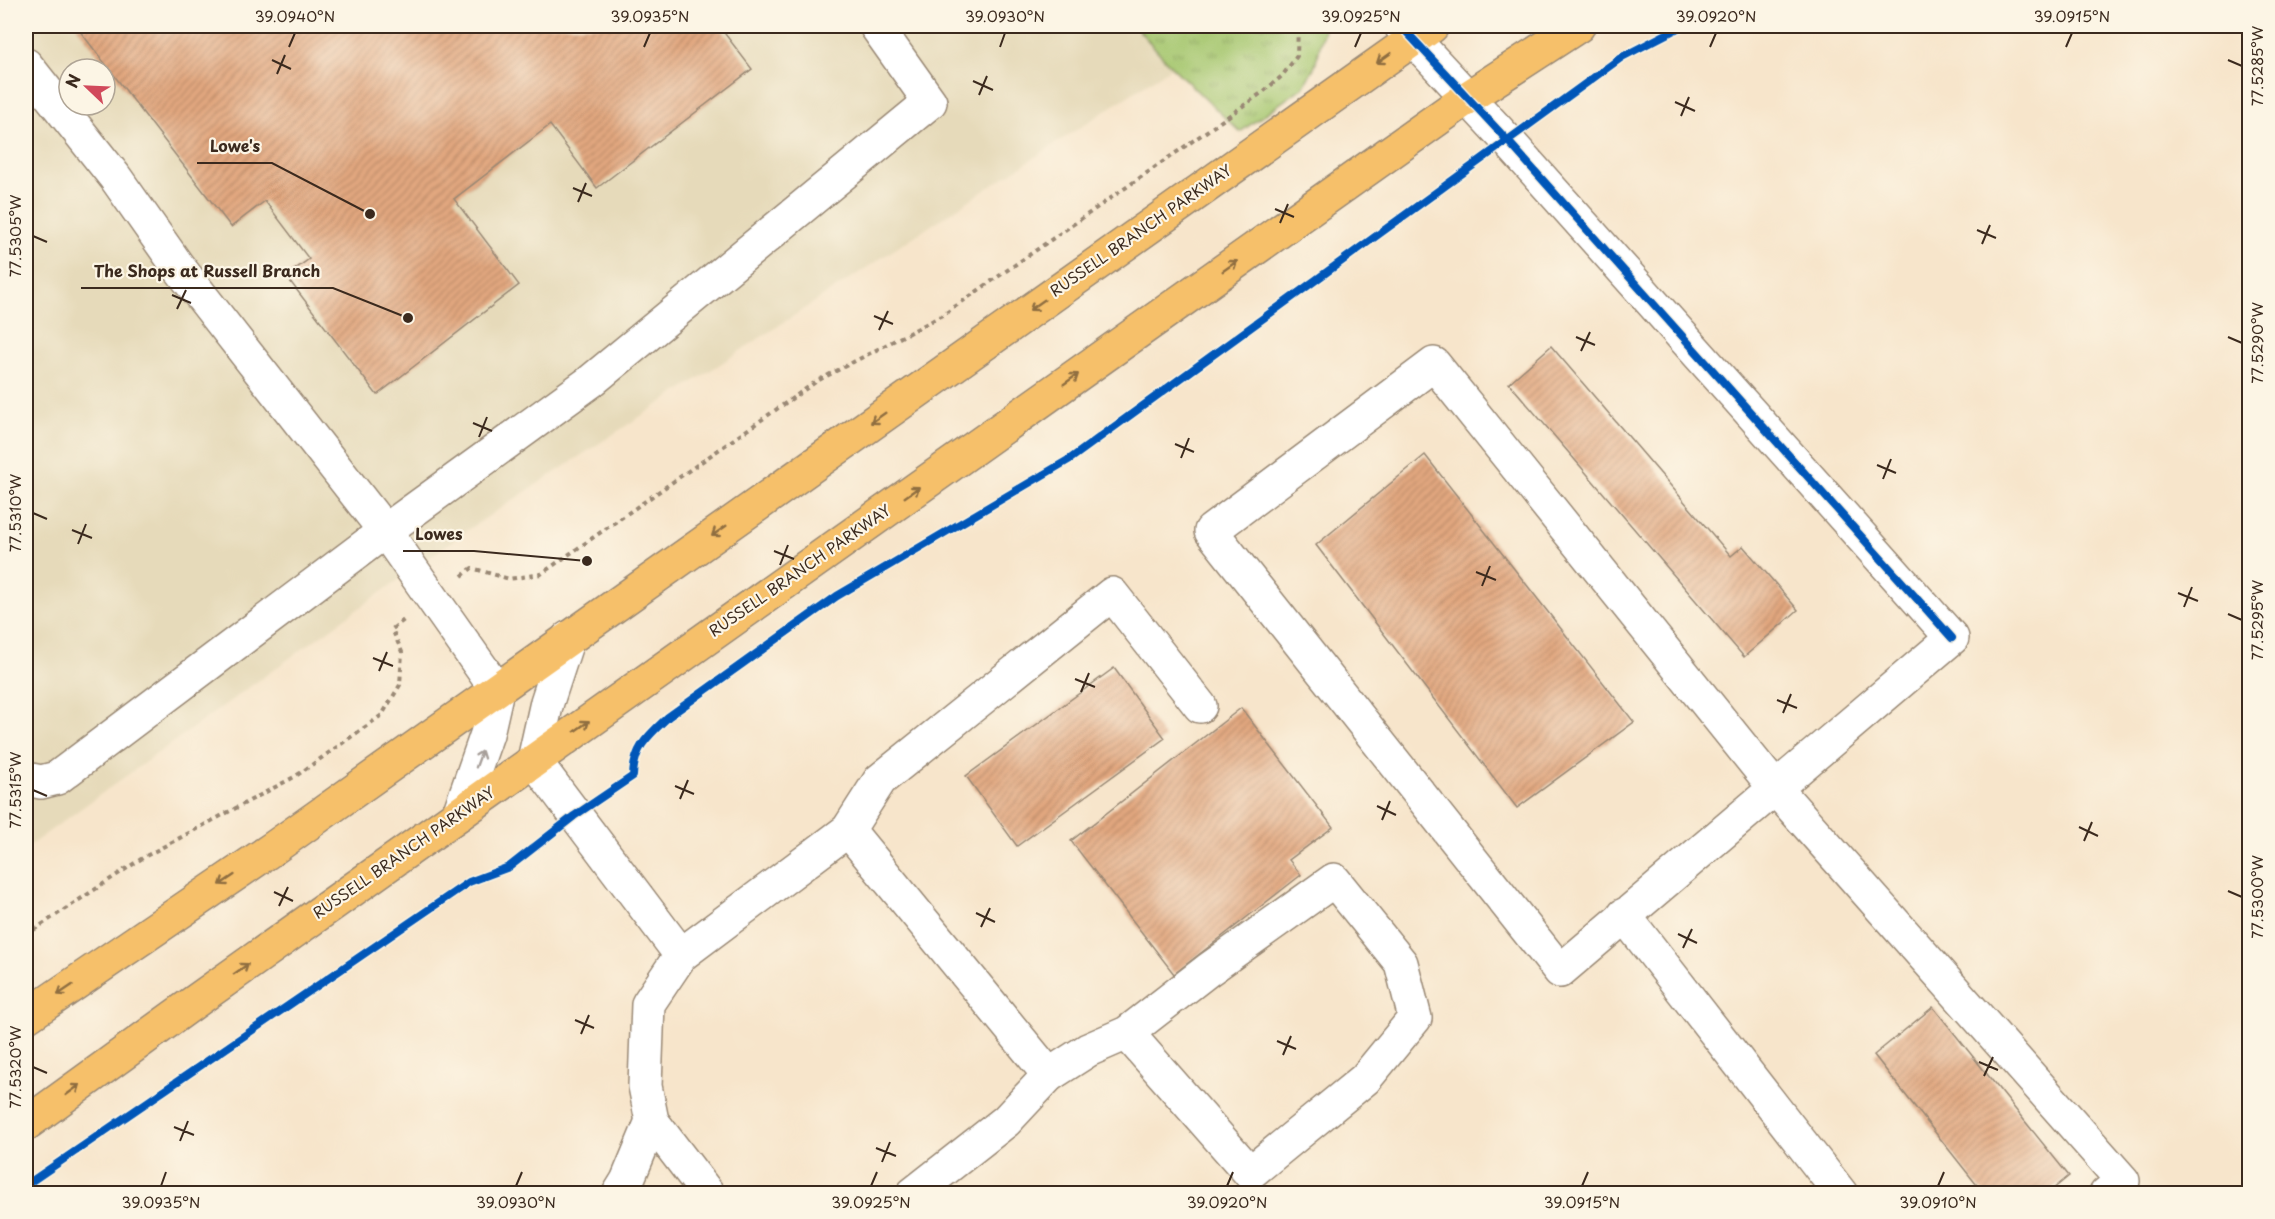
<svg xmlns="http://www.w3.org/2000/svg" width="2275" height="1219" font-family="'Playpen Sans',sans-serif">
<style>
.built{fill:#e6daba;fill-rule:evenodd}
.grass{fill:url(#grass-tufts);stroke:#707846;stroke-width:1.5}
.building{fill:url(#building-hatch)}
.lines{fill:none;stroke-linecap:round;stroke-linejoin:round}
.minor-casing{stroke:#998874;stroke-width:36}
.major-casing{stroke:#998874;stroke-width:36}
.path{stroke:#998874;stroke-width:4;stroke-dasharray:4.5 4.5;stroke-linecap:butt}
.minor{stroke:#fff;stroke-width:33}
.major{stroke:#f6c06b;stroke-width:33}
.cycleway-casing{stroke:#fcf5e5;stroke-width:11}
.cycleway{stroke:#0057b8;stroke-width:8}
.oneway{stroke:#8f6e41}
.oneway2{stroke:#a79f9a}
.ticks{fill:none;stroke:#3b2a1e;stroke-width:2}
.labels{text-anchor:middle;stroke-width:4.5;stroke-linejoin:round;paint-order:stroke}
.street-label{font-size:15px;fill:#3b2a1e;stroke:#fcf5e5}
.leader{fill:none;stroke:#3b2a1e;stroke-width:2}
.callout-dot{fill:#3b2a1e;stroke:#fcf5e5;stroke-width:2}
.callout-label{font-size:16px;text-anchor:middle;font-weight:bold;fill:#3b2a1e;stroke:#fcf5e5;stroke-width:4.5;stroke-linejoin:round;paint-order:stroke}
.neatline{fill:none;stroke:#3b2a1e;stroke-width:2}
.ticks-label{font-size:15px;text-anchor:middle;fill:#3b2a1e}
</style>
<defs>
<pattern id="grass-tufts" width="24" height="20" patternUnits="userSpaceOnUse" patternTransform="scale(1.5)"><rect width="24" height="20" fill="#a6c76f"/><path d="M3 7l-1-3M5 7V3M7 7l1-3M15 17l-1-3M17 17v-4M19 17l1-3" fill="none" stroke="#88a25b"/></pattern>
<pattern id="building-hatch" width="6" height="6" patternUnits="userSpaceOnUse" patternTransform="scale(1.5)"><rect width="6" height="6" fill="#e2a77f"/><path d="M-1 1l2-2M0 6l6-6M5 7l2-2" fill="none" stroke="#b88867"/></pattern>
</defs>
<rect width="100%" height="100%" fill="#fcf5e5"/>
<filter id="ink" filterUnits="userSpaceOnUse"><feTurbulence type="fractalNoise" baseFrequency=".0167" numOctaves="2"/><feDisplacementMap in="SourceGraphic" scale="12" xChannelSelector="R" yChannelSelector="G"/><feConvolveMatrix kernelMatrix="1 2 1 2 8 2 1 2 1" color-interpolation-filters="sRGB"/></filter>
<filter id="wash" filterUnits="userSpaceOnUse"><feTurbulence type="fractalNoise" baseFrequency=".008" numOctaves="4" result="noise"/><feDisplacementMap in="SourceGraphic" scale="24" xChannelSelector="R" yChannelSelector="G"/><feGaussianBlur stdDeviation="1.35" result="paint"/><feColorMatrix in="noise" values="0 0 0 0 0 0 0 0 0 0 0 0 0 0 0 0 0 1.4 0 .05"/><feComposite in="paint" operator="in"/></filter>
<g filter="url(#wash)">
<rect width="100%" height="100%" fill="#f7e5cb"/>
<path class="built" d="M 26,26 L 1135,26 L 1172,67 L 466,531 L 26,848 ZM 69,69 L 105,69 L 105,105 L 69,105 Z"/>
<path class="grass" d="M 1135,26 L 1324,26 L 1324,29 L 1315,66 L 1303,87 L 1240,132 L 1172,67 Z"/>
<g id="blocks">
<g class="building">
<path d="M 76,26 L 719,26 L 752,69 L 597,188 L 550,125 L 454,199 L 519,285 L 377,395 L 286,276 L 309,259 L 265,201 L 231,227 Z"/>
<path d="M 1551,346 L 1731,556 L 1743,546 L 1798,610 L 1744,657 L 1509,383 Z"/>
<path d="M 1425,455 L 1634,722 L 1517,808 L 1316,545 Z"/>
<path d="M 1114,668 L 1165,738 L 1017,846 L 966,776 Z"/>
<path d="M 1241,708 L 1333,827 L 1289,860 L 1301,875 L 1174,974 L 1071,841 Z"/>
<path d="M 1933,1007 L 2069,1176 L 2047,1194 L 1984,1194 L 1874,1055 Z"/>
</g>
</g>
</g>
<g filter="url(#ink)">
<use href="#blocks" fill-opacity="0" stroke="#998874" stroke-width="1.5"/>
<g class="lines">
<g class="minor-casing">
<g id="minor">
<path d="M 1401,26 L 1507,140 L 1952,638 L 1560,971 L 1211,531 L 1434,364 L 1775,788 L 2123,1181 L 2106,1194"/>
<path d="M 26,65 L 115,177 L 177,265 L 385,531 L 497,690 L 487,734 L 459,814"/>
<path d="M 568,638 L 547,702 L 534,760 L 681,955 L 648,1004 L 645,1086 L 652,1121 L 708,1194"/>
<path d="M 26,779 L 41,782 L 57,778 L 385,531 L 590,382 L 930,102 L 876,26"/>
<path d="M 848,830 L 1049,1075 L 1006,1121 L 913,1194"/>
<path d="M 1624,915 L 1841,1194"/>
<path d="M 681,955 L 848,830 L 880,780 L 1112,594 L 1200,706"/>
<path d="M 1049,1075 L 1088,1050 L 1127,1033 L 1250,1173 L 1365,1079 L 1415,1018 L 1401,963 L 1334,880 L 1208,970 L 1127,1033"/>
<path d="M 619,1194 L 627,1181 L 652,1121"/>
</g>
</g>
<g class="major-casing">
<g id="major">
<path d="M 26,1017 L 275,847 L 1432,26"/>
<path d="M 26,1124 L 193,1003 L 1467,98 L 1578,26"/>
</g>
</g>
<g class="path">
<path d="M 1536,119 L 1622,57 L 1682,26"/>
<path d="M 462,576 L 472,568 L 509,579 L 541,574 L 817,381 L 943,315 L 1263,92 L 1282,76 L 1297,56 L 1298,27 L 1301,26"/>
<path d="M 605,795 L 633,776 C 634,747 648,736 668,717 L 837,596 L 1070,459 L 1477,162"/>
<path d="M 26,935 L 144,857 L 296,776 L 382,715 L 400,685 L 402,652 L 392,629 L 404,620"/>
<path d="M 26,1185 L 469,882 L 509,867 L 548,837"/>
</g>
<use href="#minor" class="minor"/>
<use href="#major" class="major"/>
<g class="cycleway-casing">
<g id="cycleway">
<path d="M 1401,26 L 1507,140 L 1952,638"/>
<path d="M 26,1185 L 469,882 L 509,867 L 574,816 L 633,776 C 634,747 648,736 668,717 L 837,596 L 1070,459 L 1622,57 L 1682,26"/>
</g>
</g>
<use href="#cycleway" class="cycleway"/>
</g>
<defs><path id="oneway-shaft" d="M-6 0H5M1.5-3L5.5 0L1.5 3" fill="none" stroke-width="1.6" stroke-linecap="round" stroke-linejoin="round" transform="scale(1.5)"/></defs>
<g class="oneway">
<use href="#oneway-shaft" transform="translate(1384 58) rotate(145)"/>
<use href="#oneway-shaft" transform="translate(1230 266) rotate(-35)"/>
<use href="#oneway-shaft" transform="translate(1037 305) rotate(145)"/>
<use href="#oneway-shaft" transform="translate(1071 379) rotate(-35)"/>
<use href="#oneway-shaft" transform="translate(878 418) rotate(145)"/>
<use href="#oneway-shaft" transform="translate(912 492) rotate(-35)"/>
<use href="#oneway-shaft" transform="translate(719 531) rotate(145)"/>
<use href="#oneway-shaft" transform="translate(582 726) rotate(-35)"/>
<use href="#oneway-shaft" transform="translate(227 880) rotate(146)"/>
<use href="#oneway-shaft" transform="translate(241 969) rotate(-35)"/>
<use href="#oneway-shaft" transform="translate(65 990) rotate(146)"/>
<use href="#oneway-shaft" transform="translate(73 1090) rotate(-36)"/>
</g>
<use class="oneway2" href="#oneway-shaft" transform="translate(479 759) rotate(-70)"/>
</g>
<path class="ticks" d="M 289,47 L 295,33M 644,47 L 650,33M 1000,47 L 1005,33M 1355,47 L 1361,33M 1710,47 L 1716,33M 2066,47 L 2072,33M 272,60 L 291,69M 2228,60 L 2242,66M 277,74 L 285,55M 973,81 L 993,90M 979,95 L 987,76M 1675,102 L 1695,111M 1681,116 L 1689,97M 573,188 L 592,196M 578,202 L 586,183M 1275,209 L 1294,217M 1280,223 L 1288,204M 1977,230 L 1996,238M 33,236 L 47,242M 1982,244 L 1990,225M 172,295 L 191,303M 177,309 L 186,290M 874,316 L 893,324M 879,330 L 888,311M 1576,337 L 1595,345M 2228,337 L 2242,343M 1581,351 L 1590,332M 473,423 L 492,431M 479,437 L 487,417M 1175,444 L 1194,452M 1181,458 L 1189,438M 1877,465 L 1896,473M 1883,479 L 1891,459M 33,513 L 47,519M 72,530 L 92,538M 78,544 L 86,524M 774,551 L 794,559M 780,565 L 788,545M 1476,572 L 1496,580M 1482,586 L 1490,566M 2178,593 L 2198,601M 2184,607 L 2192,587M 2228,614 L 2242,620M 373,658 L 393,666M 379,671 L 387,652M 1075,679 L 1095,687M 1081,692 L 1089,673M 1777,700 L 1797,708M 1783,713 L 1791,694M 675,786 L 694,794M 33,790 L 47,796M 680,799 L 688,780M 1377,806 L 1396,815M 1382,820 L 1390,801M 2079,827 L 2098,836M 2084,841 L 2092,822M 2228,891 L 2242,897M 274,892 L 293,901M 279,906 L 288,887M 976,913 L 995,922M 981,927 L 990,908M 1678,934 L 1697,943M 1683,948 L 1692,929M 575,1020 L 594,1028M 581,1034 L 589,1015M 1277,1041 L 1296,1049M 1283,1055 L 1291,1036M 1979,1062 L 1998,1070M 33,1067 L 47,1073M 1984,1076 L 1993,1057M 174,1127 L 194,1135M 180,1141 L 188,1121M 876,1148 L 896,1156M 882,1162 L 890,1142M 161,1186 L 166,1172M 516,1186 L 522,1172M 871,1186 L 877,1172M 1227,1186 L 1233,1172M 1582,1186 L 1588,1172M 1938,1186 L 1944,1172"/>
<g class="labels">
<g class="street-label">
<text transform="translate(1141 231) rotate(-35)" y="5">RUSSELL BRANCH PARKWAY</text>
<text transform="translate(800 571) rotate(-35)" y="5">RUSSELL BRANCH PARKWAY</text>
<text transform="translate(404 853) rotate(-35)" y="5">RUSSELL BRANCH PARKWAY</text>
</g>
</g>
<path class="leader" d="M370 214L272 163H197M408 318L333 288H81M587 561L474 551H403"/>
<g class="callout-dot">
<circle cx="370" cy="214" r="6"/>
<circle cx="408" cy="318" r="6"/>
<circle cx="587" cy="561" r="6"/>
</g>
<g class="callout-label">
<text x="235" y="152">Lowe's</text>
<text x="207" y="277">The Shops at Russell Branch</text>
<text x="439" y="540">Lowes</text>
</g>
<rect width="2275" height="1219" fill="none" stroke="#fcf5e5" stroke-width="66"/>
<g transform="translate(87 87) rotate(293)"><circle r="28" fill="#fcf5e5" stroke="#afa495" stroke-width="1.5"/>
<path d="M0-4.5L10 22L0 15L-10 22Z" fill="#d1495b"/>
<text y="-9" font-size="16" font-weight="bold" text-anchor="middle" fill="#3b2a1e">N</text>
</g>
<rect x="33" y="33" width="2209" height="1153" class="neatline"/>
<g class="ticks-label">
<text x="295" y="22">39.0940°N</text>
<text x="650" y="22">39.0935°N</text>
<text x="1005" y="22">39.0930°N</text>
<text x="1361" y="22">39.0925°N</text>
<text x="1716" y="22">39.0920°N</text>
<text x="2072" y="22">39.0915°N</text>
<text transform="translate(2258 66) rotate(-90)" y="5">77.5285°W</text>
<text transform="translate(16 236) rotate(-90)" y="5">77.5305°W</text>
<text transform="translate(2258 343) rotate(-90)" y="5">77.5290°W</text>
<text transform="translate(16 513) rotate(-90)" y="5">77.5310°W</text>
<text transform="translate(2258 620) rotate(-90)" y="5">77.5295°W</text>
<text transform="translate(16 790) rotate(-90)" y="5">77.5315°W</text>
<text transform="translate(2258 897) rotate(-90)" y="5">77.5300°W</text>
<text transform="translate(16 1067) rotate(-90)" y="5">77.5320°W</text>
<text x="161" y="1208">39.0935°N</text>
<text x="516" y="1208">39.0930°N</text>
<text x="871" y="1208">39.0925°N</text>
<text x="1227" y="1208">39.0920°N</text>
<text x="1582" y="1208">39.0915°N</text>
<text x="1938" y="1208">39.0910°N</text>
</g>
</svg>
